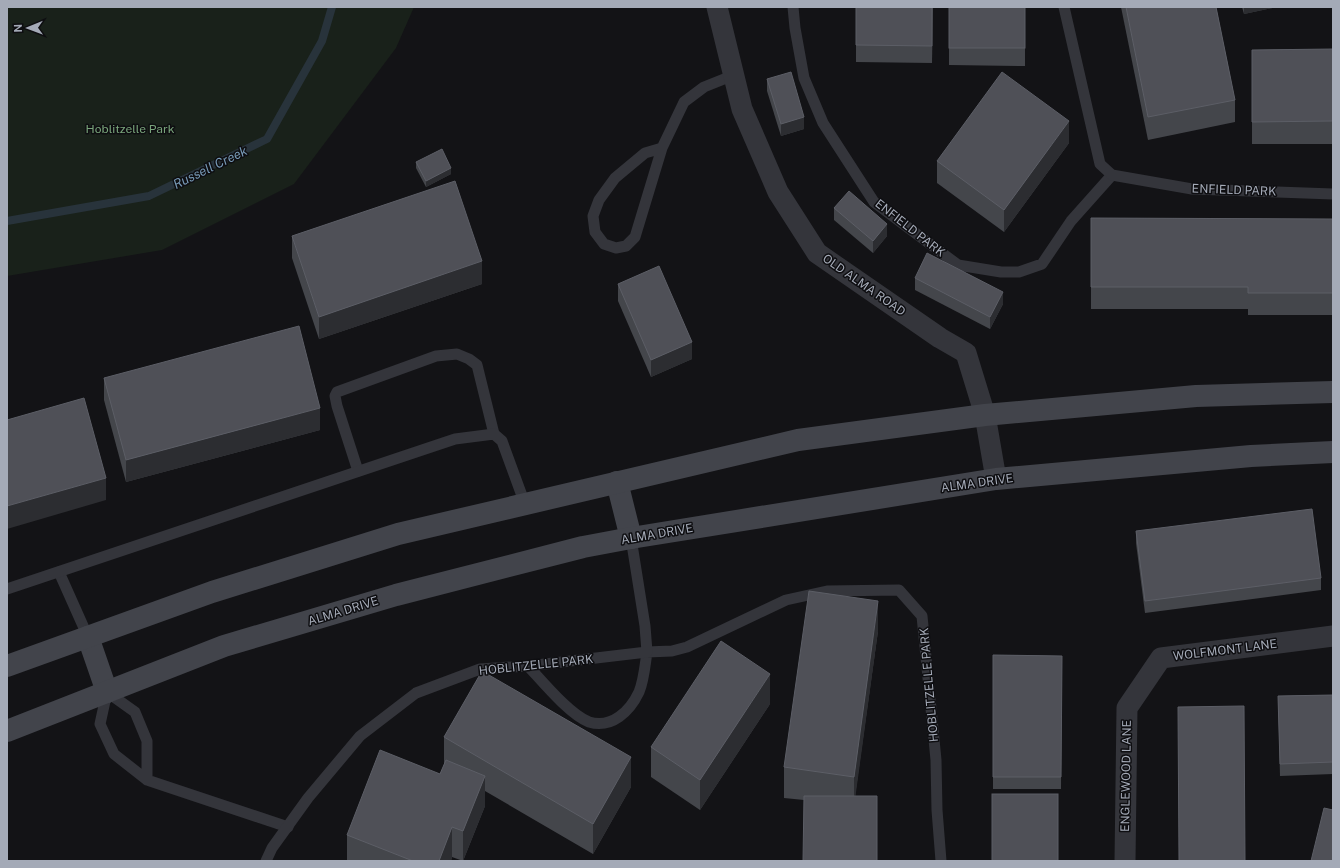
<svg xmlns="http://www.w3.org/2000/svg" width="1340" height="868" font-family="'Public Sans',sans-serif">
<style>
.green{fill:#19211a}
.lines{fill:none;stroke-linecap:round;stroke-linejoin:round}
.stream{stroke:#28333b;stroke-width:8}
.lane{stroke:#34353b;stroke-width:11}
.street{stroke:#34353b;stroke-width:21}
.secondary{stroke:#42444b;stroke-width:22}
.wall{fill:#44464b}
.shaded-wall{fill:#2c2d31}
.building{fill:#4f5057;stroke:#5c5e66}
.labels{text-anchor:middle;stroke-width:3;stroke-linejoin:round;paint-order:stroke}
.park-label{font-size:12px;fill:#79a47b;stroke:#0e0e11}
.street-label{font-size:12px;fill:#a4aab7;stroke:#0e0e11}
.water-label{font-size:13px;font-style:italic;fill:#7799b6;stroke:#0e0e11}
</style>
<rect width="100%" height="100%" fill="#131316"/>
<path class="green" d="M 7,7 L 414,7 L 396,48 L 294,184 L 162,250 L 7,276 Z"/>
<g class="lines">
<path class="stream" d="M 7,221 L 149,196 L 267,139 L 322,41 L 332,7"/>
<g class="lane">
<path d="M 793,7 L 795,28 L 804,78 L 823,123 L 874,202 L 958,265 L 1001,272 L 1019,272 L 1042,264 L 1071,221 L 1112,175"/>
<path d="M 1064,7 L 1100,164 L 1112,175 L 1192,189 L 1333,194"/>
<path d="M 662,148 L 645,153 L 615,178 L 599,200 L 593,216 L 595,232 L 604,244 L 616,248 L 626,246 L 635,237 L 662,148 L 684,102 L 704,87 L 734,75"/>
<path d="M 358,471 L 337,406 L 335,396 L 337,392 L 436,356 L 457,354 L 469,359 L 477,365 L 494,434"/>
<path d="M 59,572 L 88,637"/>
<path d="M 7,589 L 455,439 L 494,434 L 502,441 L 525,504"/>
<path d="M 528,666 C 542,681 570,715 589,722 C 612,729 630,711 639,692 C 644,680 645,665 647,652 L 672,651 L 687,647 L 786,600 L 827,591 L 899,590 L 922,616 L 936,760 L 937,810 L 941,861"/>
<path d="M 147,780 L 147,741 L 135,712 L 107,692 L 100,724 L 114,754 L 147,780 L 288,827"/>
<path d="M 266,861 L 272,848 L 308,798 L 360,736 L 416,693 L 480,669 L 528,666 L 647,652 L 645,626 L 631,538"/>
</g>
<g class="street">
<path d="M 717,7 L 742,109 L 778,192 L 817,253 L 940,338 L 966,353 L 985,415 L 996,479"/>
<path d="M 1125,861 L 1127,708 L 1161,658 L 1333,636"/>
</g>
<g class="secondary">
<path d="M 617,482 L 631,538"/>
<path d="M 88,637 L 107,692"/>
<path d="M 7,666 L 212,592 L 398,534 L 798,440 L 985,415 L 1196,396 L 1333,392"/>
<path d="M 7,731 L 224,646 L 396,595 L 583,547 L 631,538 L 996,479 L 1251,456 L 1333,452"/>
</g>
</g>
<g class="wall">
<path d="M 856,7 L 933,7 L 932,63 L 856,62 Z"/>
<path d="M 949,7 L 1025,7 L 1025,66 L 949,65 Z"/>
<path d="M 1121,7 L 1216,7 L 1235,100 L 1235,122 L 1148,140 Z"/>
<path d="M 1242,7 L 1277,7 L 1244,14 Z"/>
<path d="M 1333,49 L 1333,144 L 1252,144 L 1252,50 Z"/>
<path d="M 767,79 L 804,129 L 781,136 L 767,91 Z"/>
<path d="M 1069,143 L 1004,232 L 937,183 L 937,161 Z"/>
<path d="M 416,162 L 451,174 L 426,187 L 416,168 Z"/>
<path d="M 834,208 L 887,236 L 873,253 L 834,220 Z"/>
<path d="M 1091,218 L 1333,219 L 1333,315 L 1248,315 L 1248,309 L 1091,309 Z"/>
<path d="M 292,236 L 482,284 L 319,339 L 292,258 Z"/>
<path d="M 915,278 L 1003,304 L 990,329 L 915,290 Z"/>
<path d="M 618,284 L 692,359 L 651,377 L 618,301 Z"/>
<path d="M 104,378 L 320,430 L 126,482 L 104,400 Z"/>
<path d="M 1136,531 L 1321,578 L 1321,590 L 1145,613 L 1136,543 Z"/>
<path d="M 878,631 L 855,796 L 804,800 L 784,798 L 784,767 Z"/>
<path d="M 993,655 L 1062,656 L 1061,789 L 993,789 Z"/>
<path d="M 1333,695 L 1333,774 L 1280,776 L 1278,696 Z"/>
<path d="M 770,704 L 700,810 L 651,777 L 651,747 Z"/>
<path d="M 444,737 L 631,787 L 593,854 L 485,791 L 485,806 L 463,861 L 452,857 L 451,861 L 347,861 L 347,835 L 440,774 L 444,765 Z"/>
</g>
<g class="shaded-wall">
<path d="M 1244,7 L 1277,7 L 1244,14 Z"/>
<path d="M 804,117 L 804,129 L 781,136 L 781,124 Z"/>
<path d="M 1069,121 L 1069,143 L 1004,232 L 1004,210 Z"/>
<path d="M 451,168 L 451,174 L 426,187 L 426,181 Z"/>
<path d="M 887,224 L 887,236 L 873,253 L 873,241 Z"/>
<path d="M 482,261 L 482,284 L 319,339 L 319,317 Z"/>
<path d="M 1003,292 L 1003,304 L 990,329 L 990,317 Z"/>
<path d="M 692,342 L 692,359 L 651,377 L 651,360 Z"/>
<path d="M 320,408 L 320,430 L 126,482 L 126,460 Z"/>
<path d="M 106,478 L 106,500 L 7,529 L 7,506 Z"/>
<path d="M 878,601 L 878,631 L 854,807 L 854,777 Z"/>
<path d="M 770,674 L 770,704 L 700,810 L 700,780 Z"/>
<path d="M 631,757 L 631,787 L 593,854 L 593,824 Z"/>
<path d="M 485,776 L 485,806 L 463,861 L 463,831 Z"/>
<path d="M 452,827 L 452,857 L 451,861 L 439,861 Z"/>
</g>
<g class="building">
<path d="M 856,7 L 932,7 L 932,46 L 856,45 Z"/>
<rect x="949" y="7" width="76" height="41"/>
<path d="M 1126,7 L 1216,7 L 1235,100 L 1148,117 Z"/>
<path d="M 1333,49 L 1333,121 L 1252,122 L 1252,50 Z"/>
<path d="M 791,72 L 804,117 L 781,124 L 767,79 Z"/>
<path d="M 1002,72 L 1069,121 L 1004,210 L 937,161 Z"/>
<path d="M 442,149 L 451,168 L 426,181 L 416,162 Z"/>
<path d="M 455,181 L 482,261 L 319,317 L 292,236 Z"/>
<path d="M 849,191 L 887,224 L 873,241 L 834,208 Z"/>
<path d="M 1091,218 L 1333,219 L 1333,293 L 1248,293 L 1248,287 L 1091,287 Z"/>
<path d="M 927,253 L 1003,292 L 990,317 L 915,278 Z"/>
<path d="M 659,266 L 692,342 L 651,360 L 618,284 Z"/>
<path d="M 299,326 L 320,408 L 126,460 L 104,378 Z"/>
<path d="M 84,398 L 106,478 L 7,506 L 7,420 Z"/>
<path d="M 1312,509 L 1321,578 L 1145,601 L 1136,531 Z"/>
<path d="M 809,591 L 878,601 L 854,777 L 784,767 Z"/>
<path d="M 721,641 L 770,674 L 700,780 L 651,747 Z"/>
<path d="M 993,655 L 1062,656 L 1061,777 L 993,777 Z"/>
<path d="M 482,671 L 631,757 L 593,824 L 444,737 Z"/>
<path d="M 1333,695 L 1333,762 L 1280,764 L 1278,696 Z"/>
<path d="M 1244,706 L 1245,861 L 1179,861 L 1178,707 Z"/>
<path d="M 380,750 L 440,774 L 446,760 L 485,776 L 463,831 L 452,827 L 439,861 L 413,861 L 347,835 Z"/>
<rect x="992" y="794" width="66" height="67"/>
<path d="M 804,796 L 877,796 L 877,861 L 803,861 Z"/>
<path d="M 1324,808 L 1333,810 L 1333,861 L 1311,861 Z"/>
</g>
<g class="labels">
<g class="park-label">
<text x="130" y="133">Hoblitzelle Park</text>
</g>
<g class="street-label">
<text transform="translate(1234 190) rotate(2)" y="4">ENFIELD PARK</text>
<text transform="translate(910 228) rotate(38)" y="4">ENFIELD PARK</text>
<text transform="translate(864 285) rotate(35)" y="4">OLD ALMA ROAD</text>
<text transform="translate(977 483) rotate(-8)" y="4">ALMA DRIVE</text>
<text transform="translate(657 534) rotate(-10)" y="4">ALMA DRIVE</text>
<text transform="translate(343 611) rotate(-17)" y="4">ALMA DRIVE</text>
<text transform="translate(1225 650) rotate(-7)" y="4">WOLFMONT LANE</text>
<text transform="translate(536 665) rotate(-6)" y="4">HOBLITZELLE PARK</text>
<text transform="translate(929 685) rotate(-95)" y="4">HOBLITZELLE PARK</text>
<text transform="translate(1126 776) rotate(-89)" y="4">ENGLEWOOD LANE</text>
</g>
<g class="water-label">
<text transform="translate(210 167) rotate(-26)" y="5">Russell Creek</text>
</g>
</g>
<rect width="1340" height="868" fill="none" stroke="#a4aab7" stroke-width="16"/>
<g transform="translate(28 28) rotate(269)" stroke="#0e0e11" stroke-width="3" paint-order="stroke">
<path d="M0-3L7 15L0 10L-7 15Z" fill="#a4aab7"/>
<text y="-6" font-size="11" font-weight="bold" text-anchor="middle" fill="#a4aab7">N</text>
</g>
</svg>
